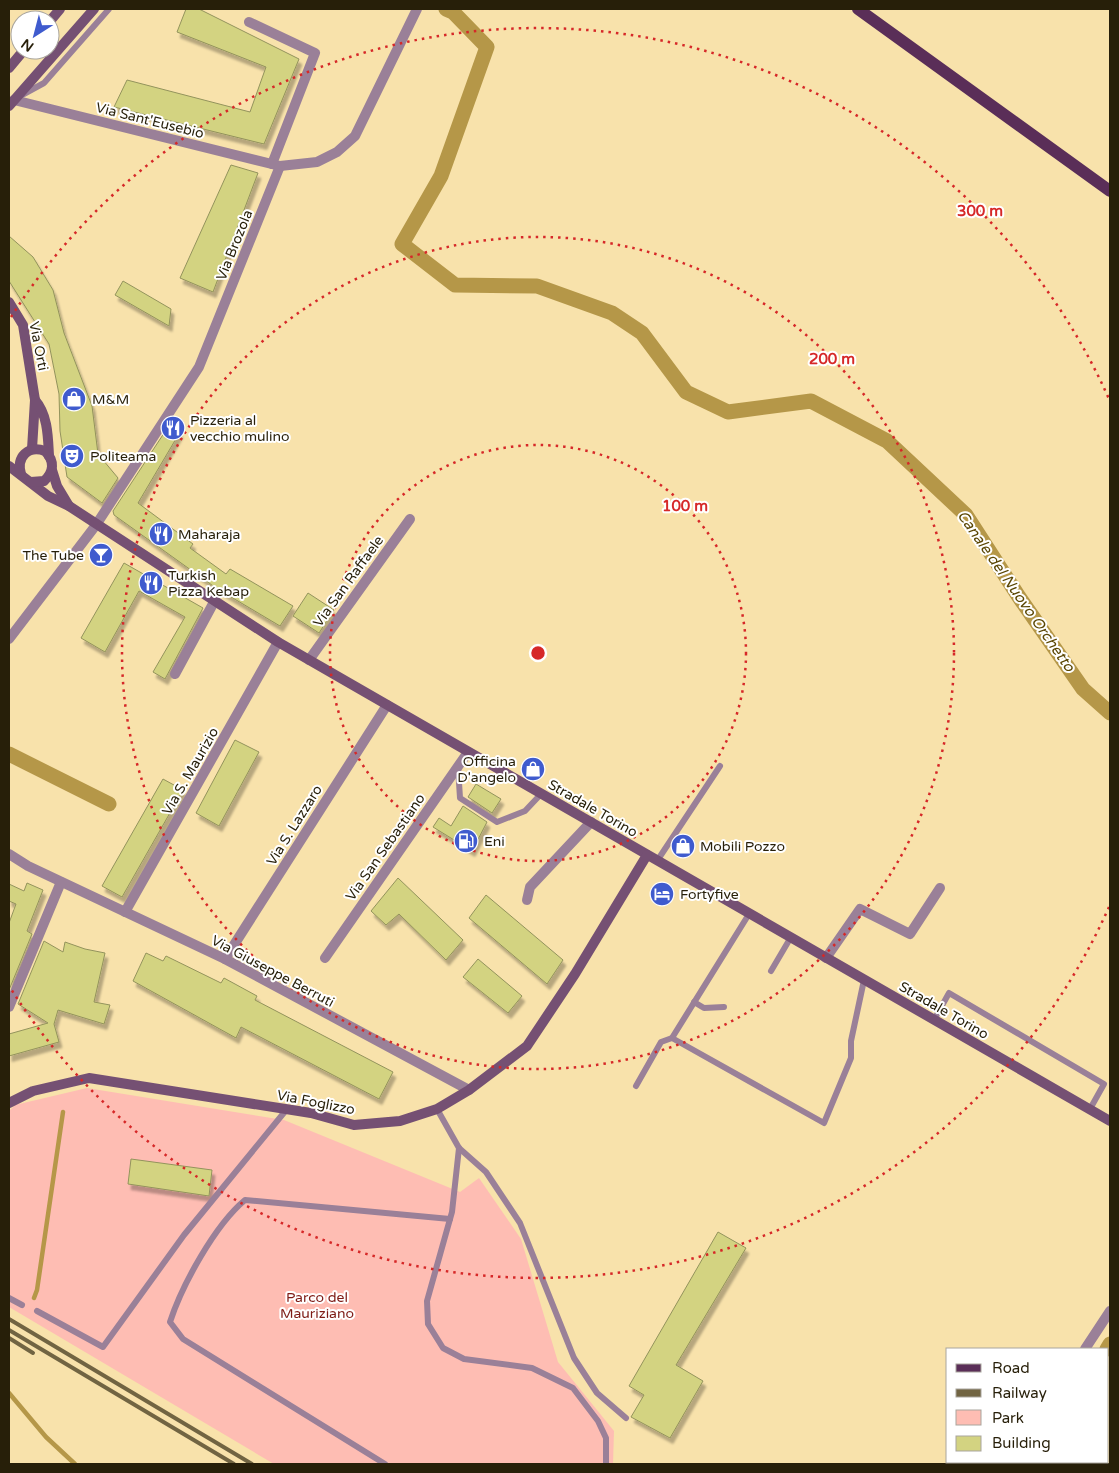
<svg xmlns="http://www.w3.org/2000/svg" width="1119" height="1473" font-family="'Varela Round',sans-serif">
<style>
.green{fill:#febdb3}
.lines{fill:none;stroke-linecap:round;stroke-linejoin:round}
.stream{stroke:#b59748;stroke-width:4.5}
.canal{stroke:#b59748;stroke-width:15}
.building{fill:#d3d381;stroke:#93935c;filter:url(#shadow)}
.lane{stroke:#9a8098;stroke-width:6}
.street{stroke:#9a8098;stroke-width:10}
.secondary{stroke:#755073;stroke-width:10}
.primary{stroke:#5a2e58;stroke-width:12}
.rail{stroke:#716442;stroke-width:4}
.ring{fill:none;stroke:#d62828;stroke-width:2.5;stroke-dasharray:2.5 5}
.labels{text-anchor:middle;stroke-width:4;stroke-linejoin:round;paint-order:stroke}
.street-label{font-size:14px;fill:#271f09;stroke:#fff}
.poi-label{font-size:14px;fill:#271f09;stroke:#fff;text-anchor:start}
.park-label{font-size:14px;fill:#7e1b15;stroke:#fff}
.water-label{font-size:15px;font-style:italic;fill:#5a4603;stroke:#fff}
.centre{fill:#d62828;stroke:#fff;stroke-width:2.5}
.ring-label{font-size:15px;text-anchor:middle;font-weight:bold;fill:#d62828;stroke:#fff;stroke-width:4;stroke-linejoin:round;paint-order:stroke}
</style>
<defs>
<filter id="shadow"><feDropShadow dx="3" dy="5.5" stdDeviation="1" flood-color="#0004"/></filter>
</defs>
<rect width="100%" height="100%" fill="#f8e2ab"/>
<path class="green" d="M 87,1088 L 284,1120 L 460,1192 L 479,1178 L 521,1239 L 558,1362 L 614,1431 L 613,1464 L 274,1464 L 9,1307 L 9,1111 L 15,1105 Z"/>
<g class="lines">
<g class="stream">
<path d="M 34,1298 L 37,1290 L 63,1112"/>
<path d="M 9,1393 L 46,1437 L 75,1464"/>
</g>
<g class="canal">
<path d="M 446,9 L 453,12 L 487,47 L 441,176 L 402,244 L 455,285 L 537,286 L 612,313 L 642,333 L 686,392 L 728,412 L 811,401 L 887,441 L 966,515 L 1019,597 L 1083,689 L 1110,713"/>
<path d="M 9,754 L 109,804"/>
<path d="M 1107,1349 L 1110,1344"/>
<path d="M 1059,1464 L 1060,1462"/>
</g>
</g>
<g class="building">
<path d="M 186,9 L 199,9 L 299,59 L 264,144 L 114,107 L 127,80 L 250,112 L 266,67 L 177,32 Z"/>
<path d="M 231,165 L 258,173 L 213,292 L 180,278 Z"/>
<path d="M 9,236 L 33,257 L 53,290 L 64,333 L 92,406 L 98,454 L 118,478 L 102,503 L 67,477 L 60,431 L 59,394 L 49,344 L 9,281 Z"/>
<path d="M 123,281 L 171,309 L 169,326 L 115,295 Z"/>
<path d="M 168,427 L 180,432 L 138,503 L 193,544 L 190,548 L 226,574 L 230,569 L 293,606 L 280,626 L 216,588 L 114,515 L 113,511 Z"/>
<path d="M 124,563 L 203,608 L 165,679 L 153,672 L 185,617 L 139,591 L 105,652 L 81,638 Z"/>
<path d="M 308,593 L 334,610 L 319,633 L 293,616 Z"/>
<path d="M 235,740 L 259,752 L 219,826 L 196,813 Z"/>
<path d="M 163,779 L 183,790 L 122,897 L 102,886 Z"/>
<path d="M 476,784 L 501,799 L 492,813 L 468,797 Z"/>
<path d="M 463,806 L 487,822 L 472,851 L 433,827 L 439,818 L 451,826 Z"/>
<path d="M 398,878 L 463,940 L 446,960 L 399,914 L 386,925 L 371,911 Z"/>
<path d="M 27,883 L 43,890 L 27,931 L 32,934 L 9,990 L 9,923 L 16,904 L 9,901 L 9,884 L 24,891 Z"/>
<path d="M 486,895 L 563,960 L 547,984 L 469,918 Z"/>
<path d="M 44,941 L 63,952 L 65,942 L 85,949 L 105,953 L 94,1002 L 110,1005 L 104,1024 L 58,1010 L 54,1024 L 59,1042 L 9,1056 L 9,1034 L 48,1023 L 18,1004 Z"/>
<path d="M 146,953 L 163,961 L 166,956 L 221,983 L 224,978 L 257,996 L 255,1000 L 393,1072 L 379,1099 L 241,1027 L 236,1038 L 133,981 Z"/>
<path d="M 478,959 L 522,996 L 508,1013 L 463,977 Z"/>
<path d="M 131,1159 L 212,1170 L 209,1196 L 128,1184 Z"/>
<path d="M 718,1232 L 746,1248 L 676,1365 L 703,1381 L 670,1438 L 631,1417 L 644,1395 L 629,1386 Z"/>
</g>
<g class="lines">
<g class="lane">
<path d="M 22,95 L 44,83 L 109,9"/>
<path d="M 458,767 L 460,798 L 497,822 L 525,811 L 541,794"/>
<path d="M 657,861 L 720,766"/>
<path d="M 749,914 L 672,1038 L 824,1123 L 851,1058 L 851,1041 L 864,980"/>
<path d="M 771,971 L 791,937"/>
<path d="M 694,1002 L 704,1008 L 724,1007"/>
<path d="M 934,1020 L 949,993 L 1104,1084 L 1090,1109"/>
<path d="M 636,1086 L 661,1042 L 672,1038"/>
<path d="M 437,1109 L 459,1148 L 486,1172 L 520,1223 L 574,1358 L 597,1393 L 626,1418"/>
<path d="M 459,1148 L 452,1212 L 427,1301 L 428,1324 L 443,1348 L 464,1359 L 532,1368 L 573,1388 L 598,1421 L 606,1438 L 606,1464"/>
<path d="M 9,1298 L 22,1305"/>
<path d="M 37,1311 L 103,1347 L 184,1235 L 287,1109"/>
<path d="M 385,1464 L 183,1339 L 170,1322 C 182,1285 215,1225 245,1200 L 450,1219"/>
</g>
<g class="street">
<path d="M 249,22 L 315,53 L 272,164"/>
<path d="M 14,100 L 280,166 L 317,162 L 337,152 L 355,136 L 417,9"/>
<path d="M 9,639 L 96,525 L 199,367 L 280,166"/>
<path d="M 309,660 L 410,519"/>
<path d="M 175,674 L 214,602"/>
<path d="M 9,854 L 28,866 L 225,959 L 469,1090"/>
<path d="M 527,900 L 530,887 L 591,822"/>
<path d="M 125,912 L 278,642"/>
<path d="M 325,958 L 468,752"/>
<path d="M 826,958 L 860,909 L 910,934 L 940,888"/>
<path d="M 225,959 L 387,705"/>
<path d="M 9,1007 L 61,882"/>
<path d="M 1085,1349 L 1110,1311"/>
<path d="M 1038,1464 L 1039,1462"/>
</g>
<g class="secondary">
<path d="M 50,21 L 60,9"/>
<path d="M 9,68 L 24,50"/>
<path d="M 9,106 L 94,9"/>
<path d="M 9,302 L 23,325 L 35,400 L 32,449"/>
<path d="M 35,400 C 48,415 48,437 49,456"/>
<path d="M 9,466 L 48,496 L 69,506 L 278,642 L 1110,1121"/>
<path d="M 52,470 L 57,486 L 69,506"/>
<path d="M 21,474 C 16,457 28,445 45,451 C 55,461 54,472 44,481 L 31,482"/>
<path d="M 9,1103 L 33,1091 L 89,1078 L 311,1113 L 354,1125 L 400,1121 L 437,1109 L 469,1090 L 527,1046 L 575,974 L 647,855"/>
</g>
<path class="primary" d="M 858,9 L 1110,191"/>
<g class="rail">
<path d="M 9,1319 L 252,1464"/>
<path d="M 9,1330 L 234,1464"/>
<path d="M 9,1338 L 33,1353"/>
</g>
</g>
<g class="ring">
<circle cx="538" cy="653" r="208"/>
<circle cx="538" cy="653" r="416"/>
<path d="M1109 907A625 625 0 0 1 11 989M11 317A625 625 0 0 1 1109 399"/>
</g>
<defs>
<g id="shop-disc" transform="scale(1.25)"><circle r="9.5" fill="#3f5bce" stroke="#fff"/><path d="M-5-2.5h2.3a2.7 3.5 0 0 1 5.4 0H5L5.5 6h-11ZM-1.5-2.5h3a1.5 2.3 0 0 0-3 0Z" fill="#fff"/></g>
<g id="restaurant-disc" transform="scale(1.25)"><circle r="9.5" fill="#3f5bce" stroke="#fff"/><path d="M-5-6h1v4h1v-4h1v4h1v-4h1v5L-1.5 .5V6h-2V.5L-5-1ZM5-6V6H3V1.5H1.5Q1.5-4 5-6Z" fill="#fff"/></g>
<g id="theatre-disc" transform="scale(1.25)"><circle r="9.5" fill="#3f5bce" stroke="#fff"/><path d="M-5-5.5Q0-4 5-5.5V0Q5 5 0 6Q-5 5-5 0ZM-3.3-2.5H-1v1.5H-3.3ZM1-2.5H3.3v1.5H1ZM-2.8 1Q0 5.5 2.8 1Z" fill="#fff"/></g>
<g id="bar-disc" transform="scale(1.25)"><circle r="9.5" fill="#3f5bce" stroke="#fff"/><path d="M-6-5H6L.8 .8V4.5H3.5V6h-7V4.5H-.8V.8Z" fill="#fff"/></g>
<g id="fuel-disc" transform="scale(1.25)"><circle r="9.5" fill="#3f5bce" stroke="#fff"/><path d="M-5.5-6h7V0h2V4h1.3V-2.5L3-4.5l.8-.8L6-3V5H2.5V1h-1V6h-7ZM-4.2-4.7v3.2H.2V-4.7Z" fill="#fff"/></g>
<g id="hotel-disc" transform="scale(1.25)"><circle r="9.5" fill="#3f5bce" stroke="#fff"/><path d="M-6-4.5h1.5V1H6V5H4.5V3h-9V5H-6ZM-4 0a1.8 1.8 0 1 1 3.6 0ZM.5 0V-2.5h3Q6-2.5 6 0Z" fill="#fff"/></g>
</defs>
<g fill-rule="evenodd">
<use href="#shop-disc" x="74" y="399"/>
<use href="#restaurant-disc" x="173" y="428"/>
<use href="#theatre-disc" x="72" y="456"/>
<use href="#restaurant-disc" x="161" y="534"/>
<use href="#bar-disc" x="101" y="555"/>
<use href="#restaurant-disc" x="151" y="583"/>
<use href="#shop-disc" x="533" y="769"/>
<use href="#fuel-disc" x="466" y="841"/>
<use href="#shop-disc" x="683" y="846"/>
<use href="#hotel-disc" x="662" y="894"/>
</g>
<g class="labels">
<g class="street-label">
<text transform="translate(150 120) rotate(14)" y="5">Via Sant'Eusebio</text>
<text transform="translate(234 245) rotate(-68)" y="5">Via Brozola</text>
<text transform="translate(39 346) rotate(79)" y="5">Via Orti</text>
<text transform="translate(348 581) rotate(-54)" y="5">Via San Raffaele</text>
<text transform="translate(190 771) rotate(-60)" y="5">Via S. Maurizio</text>
<text transform="translate(593 808) rotate(30)" y="5">Stradale Torino</text>
<text transform="translate(294 825) rotate(-58)" y="5">Via S. Lazzaro</text>
<text transform="translate(385 847) rotate(-55)" y="5">Via San Sebastiano</text>
<text transform="translate(273 971) rotate(28)" y="5">Via Giuseppe Berruti</text>
<text transform="translate(944 1010) rotate(30)" y="5">Stradale Torino</text>
<text transform="translate(316 1102) rotate(11)" y="5">Via Foglizzo</text>
</g>
<g class="poi-label">
<text x="92" y="404">M&amp;M</text>
<text x="190" y="425">Pizzeria al<tspan x="190" dy="16">vecchio mulino</tspan></text>
<text x="90" y="461">Politeama</text>
<text x="178" y="539">Maharaja</text>
<text x="84" y="560" text-anchor="end">The Tube</text>
<text x="168" y="580">Turkish<tspan x="168" dy="16">Pizza Kebap</tspan></text>
<text x="516" y="766" text-anchor="end">Officina<tspan x="516" dy="16">D'angelo</tspan></text>
<text x="484" y="846">Eni</text>
<text x="700" y="851">Mobili Pozzo</text>
<text x="680" y="899">Fortyfive</text>
</g>
<g class="park-label">
<text x="317" y="1302">Parco del<tspan x="317" dy="16">Mauriziano</tspan></text>
</g>
<g class="water-label">
<text transform="translate(1016 591) rotate(55)" y="5">Canale del Nuovo Orchetto</text>
</g>
</g>
<circle cx="538" cy="653" r="8" class="centre"/>
<g class="ring-label">
<text x="980" y="216">300 m</text>
<text x="832" y="364">200 m</text>
<text x="685" y="511">100 m</text>
</g>
<rect width="1119" height="1473" fill="none" stroke="#271f09" stroke-width="20"/>
<rect x="946" y="1348" width="162" height="115" fill="#ffffff" stroke="#a9a59d"/>
<rect x="956" y="1364" width="25" height="8" fill="#5a2e58" stroke="#a9a59d"/>
<text x="992" y="1373" font-size="15" fill="#271f09">Road</text>
<rect x="956" y="1389" width="25" height="8" fill="#716442" stroke="#a9a59d"/>
<text x="992" y="1398" font-size="15" fill="#271f09">Railway</text>
<rect x="956" y="1410" width="25" height="15" fill="#febdb3" stroke="#a9a59d"/>
<text x="992" y="1423" font-size="15" fill="#271f09">Park</text>
<rect x="956" y="1436" width="25" height="15" fill="#d3d381" stroke="#a9a59d"/>
<text x="992" y="1448" font-size="15" fill="#271f09">Building</text>
<g transform="translate(35 35) rotate(216)"><circle r="24" fill="#ffffff" stroke="#a9a59d"/>
<path d="M0-4L9 19L0 12L-9 19Z" fill="#3f5bce"/>
<text y="-8" font-size="14" font-weight="bold" text-anchor="middle" fill="#271f09">N</text>
</g>
</svg>
